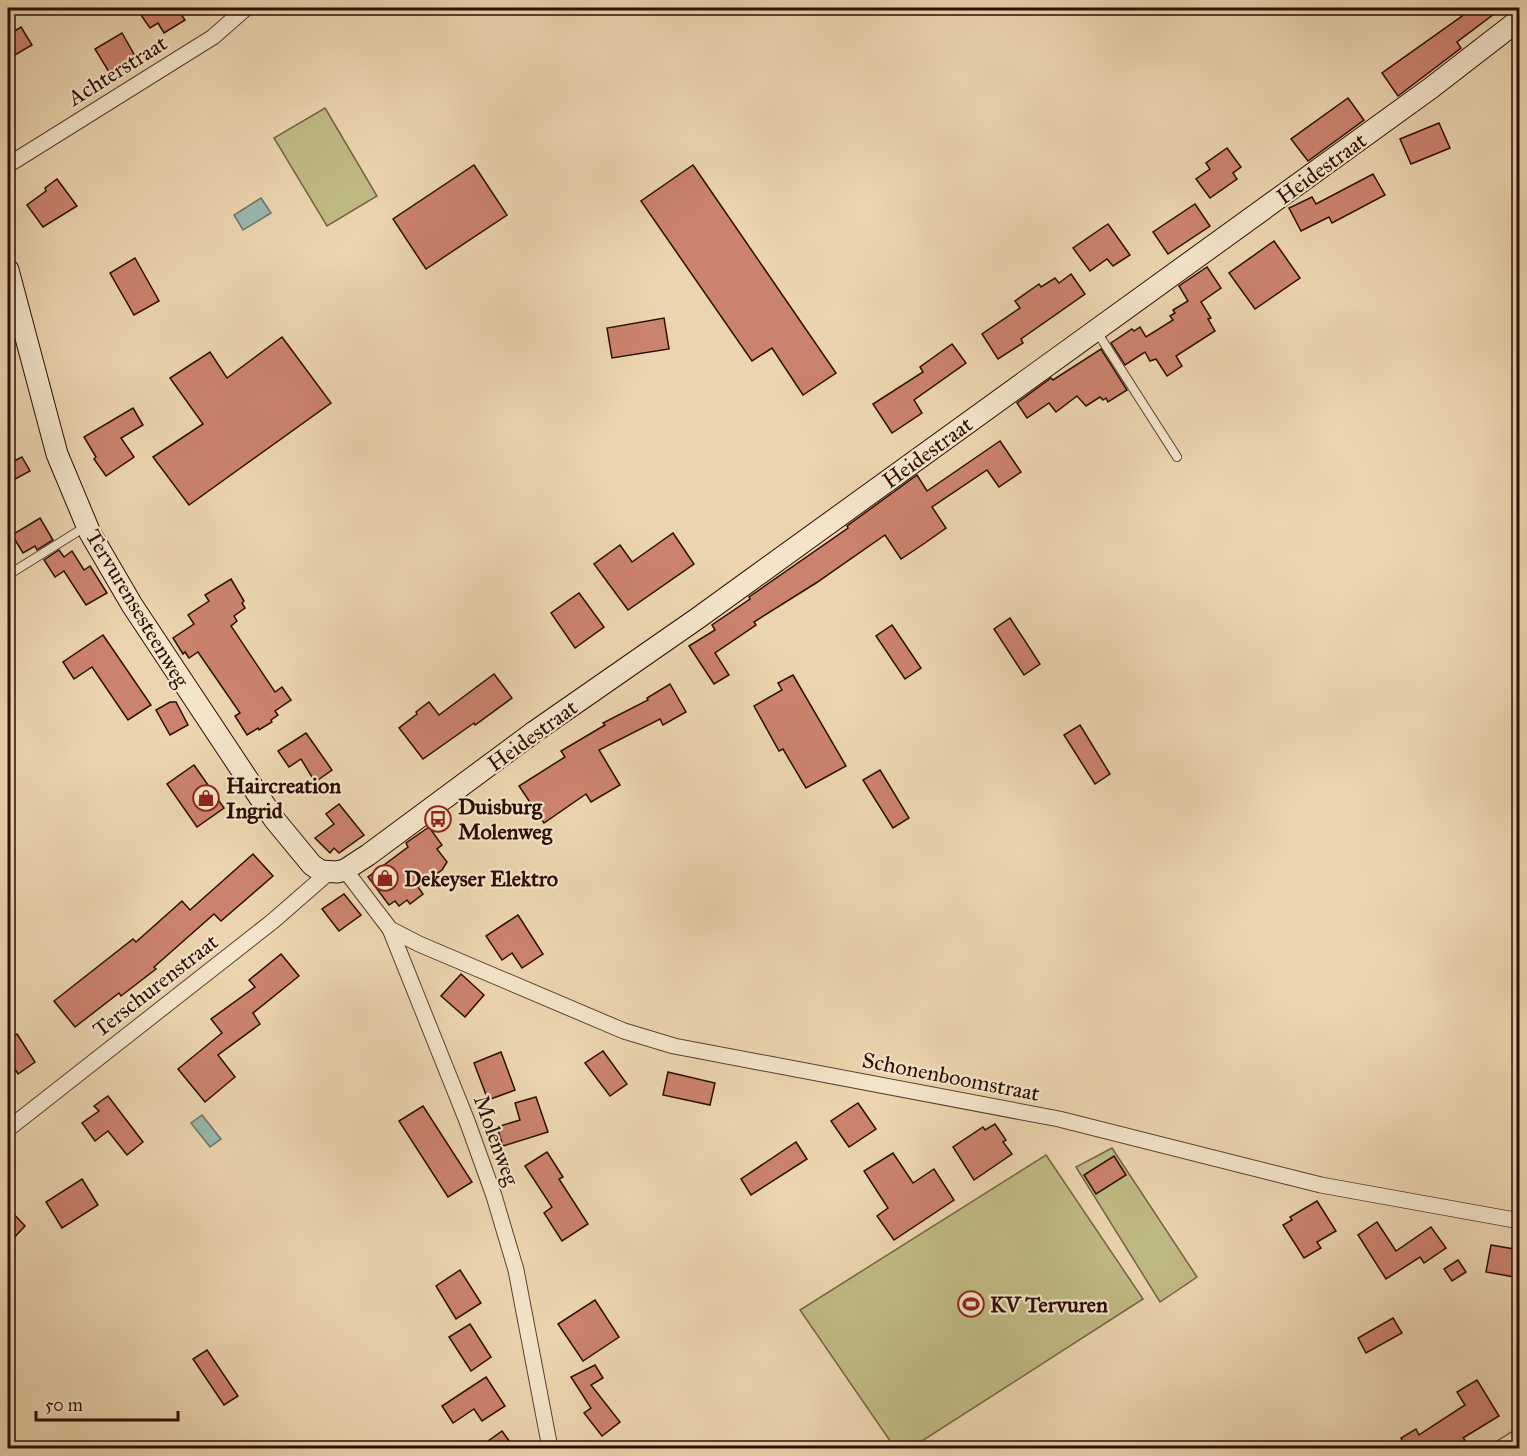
<svg xmlns="http://www.w3.org/2000/svg" width="1527" height="1456" font-family="'IM FELL Great Primer',serif">
<style>
.green{fill:#c0bb85;stroke:#766444;stroke-width:1.5}
.water{fill:#99b8af;stroke:#6d746a;stroke-width:1.5}
.building{fill:#cc836d;stroke:#2b0d03;stroke-width:1.5}
.lines{fill:none;stroke-linecap:round;stroke-linejoin:round}
.lane-casing{stroke:#5b3f2e;stroke-width:10}
.street-casing{stroke:#5b3f2e;stroke-width:17}
.secondary-casing{stroke:#2b0d03;stroke-width:23}
.lane{stroke:#f3e4ca;stroke-width:8}
.street{stroke:#f3e4ca;stroke-width:15}
.secondary{stroke:#f3e4ca;stroke-width:21}
.labels{text-anchor:middle;stroke-width:4.5;stroke-linejoin:round;paint-order:stroke}
.street-label{font-size:22px;fill:#2b0d03;stroke:#f3e4ca}
.poi-label{font-size:22px;font-weight:bold;fill:#2b0d03;stroke:#f3e4ca;text-anchor:start}
</style>
<rect width="100%" height="100%" fill="#ecd5ae"/>
<filter id="stains"><feTurbulence type="fractalNoise" baseFrequency=".00333" numOctaves="4"/><feColorMatrix values="0 0 0 0 .2 0 0 0 0 .09 0 0 0 0 .02 0 0 0 .5 -.17"/></filter>
<radialGradient id="worn" r=".72"><stop offset=".6" stop-color="#630" stop-opacity="0"/><stop offset="1" stop-color="#630" stop-opacity=".3"/></radialGradient>
<g class="green">
<path d="M 325,108 L 377,196 L 327,226 L 274,138 Z"/>
<path d="M 1112,1148 L 1197,1277 L 1160,1302 L 1076,1167 Z"/>
<path d="M 1046,1155 L 1143,1299 L 911,1448 L 895,1448 L 800,1310 Z"/>
</g>
<g class="water">
<path d="M 261,198 L 271,213 L 243,230 L 234,215 Z"/>
<path d="M 202,1115 L 221,1139 L 210,1147 L 191,1123 Z"/>
</g>
<g class="building">
<path d="M 136,8 L 181,8 L 178,10 L 185,20 L 164,33 L 158,23 L 150,28 Z"/>
<path d="M 1455,8 L 1502,8 L 1457,42 L 1461,48 L 1398,96 L 1382,73 L 1462,16 Z"/>
<path d="M 21,27 L 32,45 L 8,59 L 8,35 Z"/>
<path d="M 122,33 L 135,56 L 109,72 L 95,49 Z"/>
<path d="M 1348,98 L 1364,120 L 1308,161 L 1291,139 Z"/>
<path d="M 1439,123 L 1450,148 L 1411,164 L 1400,139 Z"/>
<path d="M 1227,148 L 1241,167 L 1233,173 L 1237,179 L 1210,198 L 1196,179 L 1210,169 L 1206,163 Z"/>
<path d="M 474,165 L 507,215 L 426,269 L 393,219 Z"/>
<path d="M 693,165 L 836,373 L 803,395 L 772,348 L 752,361 L 641,201 Z"/>
<path d="M 1373,174 L 1385,195 L 1332,223 L 1329,217 L 1301,231 L 1289,208 L 1312,197 L 1316,204 Z"/>
<path d="M 57,179 L 77,206 L 43,227 L 27,205 L 46,191 L 45,188 Z"/>
<path d="M 1195,204 L 1210,226 L 1168,254 L 1153,232 Z"/>
<path d="M 1108,224 L 1130,255 L 1113,266 L 1107,259 L 1090,271 L 1073,248 Z"/>
<path d="M 1274,241 L 1300,278 L 1255,309 L 1229,273 Z"/>
<path d="M 135,258 L 159,301 L 134,315 L 110,273 Z"/>
<path d="M 1207,267 L 1221,288 L 1201,302 L 1211,318 L 1208,319 L 1215,331 L 1176,356 L 1182,366 L 1167,376 L 1156,359 L 1150,361 L 1145,352 L 1125,365 L 1111,343 L 1132,329 L 1134,331 L 1140,327 L 1146,337 L 1173,320 L 1170,316 L 1175,313 L 1173,310 L 1188,301 L 1179,286 Z"/>
<path d="M 1071,274 L 1085,294 L 1021,339 L 1023,343 L 998,359 L 982,334 L 1020,308 L 1015,301 L 1039,284 L 1041,287 L 1055,278 L 1059,283 Z"/>
<path d="M 664,318 L 669,349 L 612,358 L 607,328 Z"/>
<path d="M 282,337 L 331,403 L 189,505 L 153,457 L 203,424 L 170,378 L 210,352 L 227,378 Z"/>
<path d="M 952,344 L 966,363 L 914,400 L 922,413 L 892,433 L 873,404 L 923,372 L 920,367 Z"/>
<path d="M 1101,349 L 1127,390 L 1108,402 L 1106,398 L 1103,400 L 1100,397 L 1086,406 L 1077,396 L 1056,412 L 1049,403 L 1027,418 L 1017,403 L 1051,378 L 1053,380 Z"/>
<path d="M 133,408 L 143,425 L 121,438 L 134,457 L 106,476 L 94,459 L 96,457 L 84,437 Z"/>
<path d="M 1000,441 L 1021,472 L 999,487 L 987,470 L 932,507 L 946,528 L 925,543 L 901,559 L 885,535 L 816,583 L 754,622 L 756,625 L 715,653 L 729,675 L 714,684 L 689,646 L 715,630 L 712,625 L 750,599 L 749,597 L 848,528 L 847,526 L 917,475 L 927,491 Z"/>
<path d="M 22,457 L 30,471 L 8,483 L 8,464 Z"/>
<path d="M 40,518 L 53,540 L 37,550 L 35,546 L 23,553 L 12,535 Z"/>
<path d="M 673,533 L 694,564 L 628,610 L 594,564 L 620,545 L 632,562 Z"/>
<path d="M 59,550 L 64,557 L 72,551 L 84,570 L 90,566 L 107,593 L 86,605 L 64,571 L 55,577 L 44,560 Z"/>
<path d="M 231,579 L 244,601 L 242,603 L 245,608 L 234,616 L 237,621 L 231,626 L 275,692 L 282,687 L 291,700 L 275,711 L 278,715 L 271,720 L 272,722 L 259,730 L 258,728 L 247,735 L 235,716 L 240,713 L 198,652 L 189,658 L 185,652 L 183,654 L 173,638 L 194,624 L 188,615 L 209,601 L 205,595 Z"/>
<path d="M 579,593 L 604,627 L 575,648 L 551,613 Z"/>
<path d="M 1010,618 L 1040,664 L 1024,675 L 994,629 Z"/>
<path d="M 892,625 L 921,668 L 905,679 L 876,636 Z"/>
<path d="M 103,635 L 151,705 L 128,720 L 92,667 L 74,679 L 63,662 Z"/>
<path d="M 494,674 L 512,698 L 475,725 L 474,723 L 423,759 L 399,728 L 417,714 L 416,712 L 429,702 L 439,715 Z"/>
<path d="M 793,675 L 846,766 L 806,788 L 783,749 L 779,751 L 754,706 L 782,690 L 778,683 Z"/>
<path d="M 670,684 L 686,712 L 663,725 L 660,719 L 599,750 L 620,785 L 591,802 L 586,794 L 544,823 L 519,786 L 565,757 L 561,751 L 605,725 L 603,723 L 648,700 L 647,698 Z"/>
<path d="M 170,702 L 176,702 L 188,725 L 170,735 L 156,710 Z"/>
<path d="M 1080,725 L 1110,774 L 1095,784 L 1064,735 Z"/>
<path d="M 306,733 L 332,770 L 315,782 L 301,759 L 289,767 L 278,751 Z"/>
<path d="M 194,765 L 224,808 L 197,827 L 167,784 Z"/>
<path d="M 880,770 L 909,818 L 893,828 L 863,780 Z"/>
<path d="M 339,804 L 364,835 L 339,853 L 334,848 L 330,853 L 315,838 L 334,824 L 326,814 Z"/>
<path d="M 429,827 L 442,845 L 437,849 L 447,862 L 442,870 L 418,887 L 423,894 L 410,904 L 407,900 L 399,906 L 395,901 L 389,905 L 368,877 L 408,847 L 406,843 Z"/>
<path d="M 253,854 L 273,876 L 221,921 L 214,914 L 154,967 L 156,969 L 121,996 L 119,993 L 75,1027 L 54,1001 L 133,939 L 136,942 L 182,901 L 190,910 Z"/>
<path d="M 344,894 L 361,915 L 339,931 L 322,909 Z"/>
<path d="M 518,915 L 543,954 L 522,968 L 512,953 L 502,960 L 486,936 Z"/>
<path d="M 281,954 L 299,976 L 253,1013 L 260,1024 L 218,1055 L 235,1077 L 205,1102 L 178,1069 L 222,1033 L 211,1019 L 255,987 L 249,980 Z"/>
<path d="M 461,974 L 484,995 L 465,1017 L 441,996 Z"/>
<path d="M 17,1034 L 35,1062 L 18,1074 L 8,1058 L 8,1040 Z"/>
<path d="M 603,1051 L 627,1084 L 610,1096 L 585,1063 Z"/>
<path d="M 501,1052 L 515,1090 L 488,1100 L 474,1063 Z"/>
<path d="M 668,1072 L 715,1083 L 710,1105 L 663,1095 Z"/>
<path d="M 108,1096 L 143,1142 L 127,1155 L 108,1131 L 95,1141 L 82,1123 L 99,1111 L 94,1106 Z"/>
<path d="M 536,1097 L 548,1132 L 503,1146 L 497,1127 L 520,1120 L 515,1103 Z"/>
<path d="M 858,1103 L 876,1129 L 849,1147 L 831,1121 Z"/>
<path d="M 423,1106 L 472,1182 L 448,1197 L 399,1121 Z"/>
<path d="M 995,1124 L 1006,1140 L 1003,1142 L 1012,1154 L 974,1180 L 953,1147 L 983,1127 L 985,1130 Z"/>
<path d="M 796,1142 L 807,1159 L 751,1195 L 741,1179 Z"/>
<path d="M 547,1152 L 563,1177 L 559,1179 L 588,1224 L 562,1241 L 544,1213 L 552,1207 L 525,1166 Z"/>
<path d="M 893,1153 L 913,1183 L 934,1169 L 954,1200 L 894,1240 L 877,1216 L 888,1208 L 864,1171 Z"/>
<path d="M 1114,1156 L 1126,1175 L 1096,1194 L 1084,1175 Z"/>
<path d="M 82,1179 L 98,1205 L 62,1228 L 46,1202 Z"/>
<path d="M 1317,1201 L 1336,1231 L 1317,1242 L 1321,1248 L 1304,1258 L 1283,1225 L 1292,1220 L 1290,1217 Z"/>
<path d="M 8,1208 L 25,1226 L 8,1244 Z"/>
<path d="M 1377,1222 L 1396,1251 L 1431,1227 L 1446,1248 L 1424,1263 L 1420,1257 L 1386,1279 L 1358,1235 Z"/>
<path d="M 1491,1245 L 1520,1250 L 1520,1278 L 1486,1272 Z"/>
<path d="M 1458,1260 L 1466,1272 L 1452,1281 L 1444,1269 Z"/>
<path d="M 460,1270 L 481,1303 L 456,1319 L 436,1286 Z"/>
<path d="M 595,1300 L 619,1337 L 583,1361 L 558,1324 Z"/>
<path d="M 1393,1318 L 1402,1333 L 1366,1353 L 1358,1338 Z"/>
<path d="M 470,1324 L 491,1357 L 471,1371 L 449,1337 Z"/>
<path d="M 207,1350 L 238,1396 L 224,1405 L 193,1359 Z"/>
<path d="M 595,1365 L 603,1378 L 591,1385 L 620,1422 L 602,1436 L 584,1413 L 591,1408 L 571,1377 Z"/>
<path d="M 486,1377 L 505,1406 L 482,1421 L 474,1409 L 453,1423 L 442,1406 Z"/>
<path d="M 1477,1380 L 1499,1416 L 1463,1438 L 1465,1440 L 1451,1449 L 1397,1449 L 1404,1444 L 1401,1438 L 1416,1429 L 1419,1435 L 1465,1405 L 1457,1392 Z"/>
<path d="M 502,1431 L 515,1449 L 477,1449 Z"/>
</g>
<g class="lines">
<g class="lane-casing">
<g id="lane">
<path d="M 1097,332 L 1177,457"/>
<path d="M 8,575 L 85,527"/>
</g>
</g>
<g class="street-casing">
<g id="street">
<path d="M 8,165 L 213,37 L 246,8"/>
<path d="M 345,870 L 390,929 L 467,1121 L 494,1196 L 516,1270 L 550,1448"/>
<path d="M 390,929 L 419,944 L 624,1031 L 674,1046 L 1059,1119 L 1321,1185 L 1520,1221"/>
<path d="M 8,1129 L 273,921 L 328,873"/>
<path d="M 1501,1448 L 1520,1436"/>
</g>
</g>
<g class="secondary-casing">
<path id="secondary" d="M 8,270 L 57,454 L 90,533 L 132,605 L 274,819 L 312,865 L 321,871 L 337,872 L 345,870 L 368,855 L 534,732 L 698,618 L 1431,88 L 1520,19"/>
</g>
<use href="#lane" class="lane"/>
<use href="#street" class="street"/>
<use href="#secondary" class="secondary"/>
</g>
<defs>
<g id="shop-ring" transform="scale(1.35)"><circle r="9.5" fill="#f3e4ca" stroke="#8f2418" stroke-width="1.5"/><path d="M-5-2.5h2.3a2.7 3.5 0 0 1 5.4 0H5L5.5 6h-11ZM-1.5-2.5h3a1.5 2.3 0 0 0-3 0Z" fill="#8f2418"/></g>
<g id="bus-ring" transform="scale(1.35)"><circle r="9.5" fill="#f3e4ca" stroke="#8f2418" stroke-width="1.5"/><path d="M-5-6H5V4H4V6H2V4H-2V6H-4V4H-5ZM-3.5-4V0h7V-4ZM-3.5 1.2v1.5H-2V1.2ZM2 1.2v1.5H3.5V1.2Z" fill="#8f2418"/></g>
<g id="stadium-ring" transform="scale(1.35)"><circle r="9.5" fill="#f3e4ca" stroke="#8f2418" stroke-width="1.5"/><path d="M0-5a6.5 5 0 1 0 0 10a6.5 5 0 1 0 0-10ZM-3.5-1.8h7v3.6h-7Z" fill="#8f2418"/></g>
</defs>
<g fill-rule="evenodd">
<use href="#shop-ring" x="206" y="798"/>
<use href="#bus-ring" x="438" y="819"/>
<use href="#shop-ring" x="385" y="878"/>
<use href="#stadium-ring" x="971" y="1304"/>
</g>
<g class="labels">
<g class="street-label">
<text transform="translate(117 70) rotate(-32)" y="8">Achterstraat</text>
<text transform="translate(1321 168) rotate(-36)" y="8">Heidestraat</text>
<text transform="translate(927 452) rotate(-36)" y="8">Heidestraat</text>
<text transform="translate(138 608) rotate(59)" y="8">Tervurensesteenweg</text>
<text transform="translate(532 735) rotate(-36)" y="8">Heidestraat</text>
<text transform="translate(155 985) rotate(-38)" y="8">Terschurenstraat</text>
<text transform="translate(951 1076) rotate(11)" y="8">Schonenboomstraat</text>
<text transform="translate(497 1140) rotate(70)" y="8">Molenweg</text>
</g>
<g class="poi-label">
<text x="226" y="793">Haircreation<tspan x="226" dy="25">Ingrid</tspan></text>
<text x="458" y="814">Duisburg<tspan x="458" dy="25">Molenweg</tspan></text>
<text x="404" y="886">Dekeyser Elektro</text>
<text x="990" y="1312">KV Tervuren</text>
</g>
</g>
<rect width="1527" height="1456" fill="none" stroke="#ecd5ae" stroke-width="30"/>
<rect x="9" y="9" width="1509" height="1438" fill="none" stroke="#2b0d03" stroke-width="3"/>
<rect x="15" y="15" width="1497" height="1426" fill="none" stroke="#2b0d03" stroke-width="1.5"/>
<path d="M36 1411v9h142v-9" fill="none" stroke="#2b0d03" stroke-width="3"/>
<text x="45" y="1411" font-size="18" fill="#2b0d03" stroke="#f3e4ca" stroke-width="4.5" paint-order="stroke">50 m</text>
<rect width="100%" height="100%" filter="url(#stains)"/>
<rect width="100%" height="100%" fill="url(#worn)"/>
</svg>
